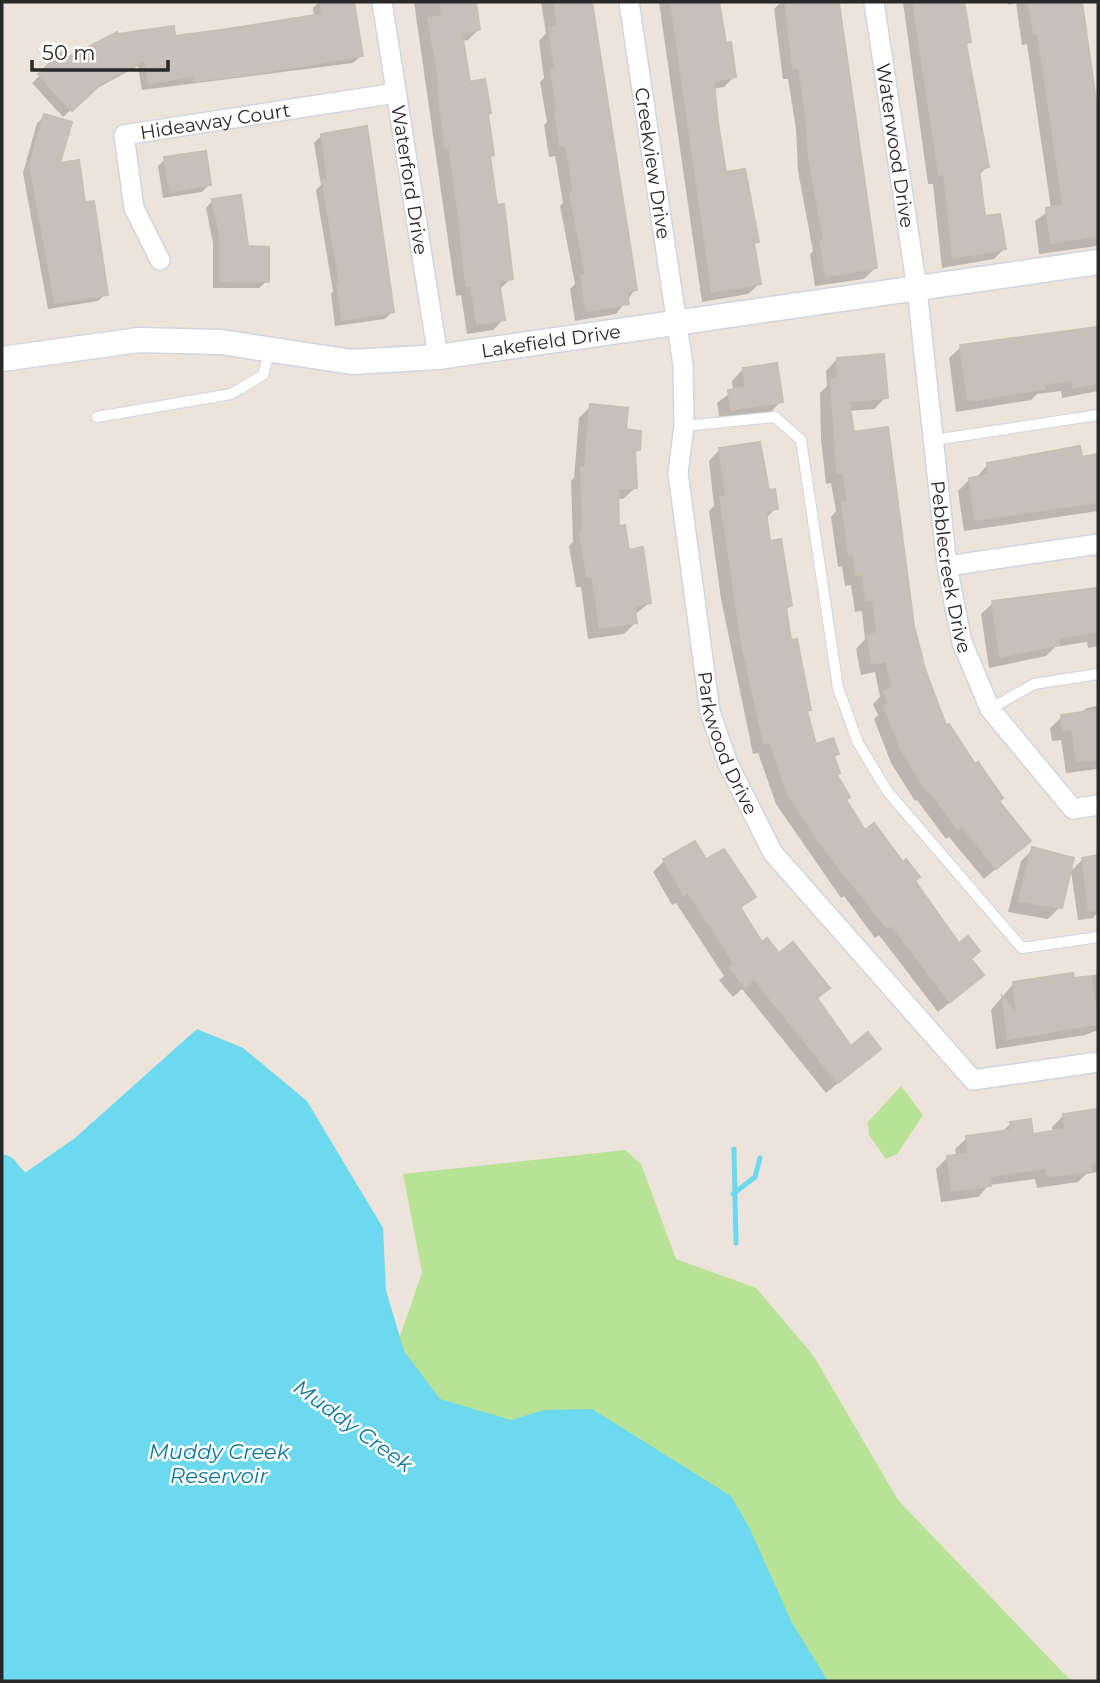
<svg xmlns="http://www.w3.org/2000/svg" width="1100" height="1683" font-family="Montserrat,sans-serif">
<style>
.green{fill:#b8e396}
.water{fill:#6cd9ef}
.shadow{fill:#0003}
.lines{fill:none;stroke-linecap:round;stroke-linejoin:round}
.stream{stroke:#6cd9ef;stroke-width:5}
.river{stroke:#6cd9ef;stroke-width:33}
.building{fill:#c7c0ba;stroke:#c7beb4;stroke-width:2}
.service-casing{stroke:#d0d5e2;stroke-width:12}
.minor-casing{stroke:#d0d5e2;stroke-width:22}
.tertiary-casing{stroke:#d0d5e2;stroke-width:27}
.service{stroke:#fff;stroke-width:10}
.minor{stroke:#fff;stroke-width:19}
.tertiary{stroke:#fff;stroke-width:24}
.labels{text-anchor:middle;stroke-width:5;stroke-linejoin:round;paint-order:stroke}
.street-label{font-size:19px;fill:#292929;stroke:#fff}
.water-label{font-size:21px;font-style:italic;fill:#0c779a;stroke:#fff}
</style>
<rect width="100%" height="100%" fill="#ece3db"/>
<g class="green">
<path d="M 901,1086 L 923,1115 L 897,1154 L 886,1159 L 869,1135 L 868,1122 Z"/>
<path d="M 625,1150 L 641,1164 L 676,1259 L 756,1288 L 813,1355 L 898,1500 L 1071,1681 L 283,1681 L 422,1272 L 403,1174 Z"/>
</g>
<path class="water" d="M 197,1029 L 243,1048 L 307,1101 L 383,1228 L 386,1290 L 404,1351 L 440,1399 L 511,1420 L 544,1410 L 592,1409 L 731,1496 L 749,1527 L 792,1623 L 828,1681 L 2,1681 L 2,1189 L 75,1138 Z"/>
<g class="shadow">
<path d="M 319,2 L 352,2 L 361,56 L 353,63 L 142,90 L 138,66 L 92,91 L 63,117 L 32,83 L 63,54 L 68,59 L 314,17 L 313,8 Z"/>
<path d="M 414,2 L 474,2 L 479,29 L 468,40 L 462,41 L 468,84 L 492,155 L 488,159 L 495,207 L 511,278 L 500,289 L 504,319 L 493,330 L 467,334 L 461,295 L 456,296 Z"/>
<path d="M 541,2 L 591,2 L 635,290 L 616,314 L 575,321 L 570,289 L 575,284 L 560,206 L 563,203 L 555,156 L 549,157 L 544,125 L 547,122 L 540,82 L 544,78 L 539,41 L 546,33 Z"/>
<path d="M 659,2 L 716,2 L 734,77 L 724,87 L 713,89 L 725,174 L 758,241 L 753,246 L 759,284 L 748,294 L 702,302 Z"/>
<path d="M 781,2 L 836,2 L 875,268 L 864,279 L 815,286 L 810,254 L 813,251 L 798,171 L 796,129 L 788,79 L 783,79 L 774,9 Z"/>
<path d="M 903,2 L 963,2 L 969,42 L 965,46 L 987,167 L 978,176 L 983,218 L 1004,249 L 994,259 L 942,268 L 933,184 L 928,184 Z"/>
<path d="M 1007,2 L 1080,2 L 1098,115 L 1097,246 L 1039,254 L 1035,221 L 1051,209 L 1027,44 L 1022,45 L 1016,3 L 1008,5 Z"/>
<path d="M 45,116 L 58,165 L 84,204 L 106,294 L 98,301 L 48,309 L 23,173 L 37,123 Z"/>
<path d="M 322,135 L 392,312 L 385,319 L 335,326 L 331,294 L 333,291 L 316,190 L 321,185 L 314,143 Z"/>
<path d="M 165,159 L 209,185 L 202,192 L 163,198 L 158,166 Z"/>
<path d="M 213,200 L 267,281 L 259,288 L 213,288 L 213,243 L 206,208 Z"/>
<path d="M 1098,328 L 1098,391 L 1062,398 L 1061,391 L 1037,394 L 1031,400 L 956,412 L 949,358 L 961,347 Z"/>
<path d="M 837,359 L 886,397 L 874,409 L 849,411 L 852,433 L 923,670 L 946,728 L 1029,841 L 984,879 L 949,837 L 946,839 L 917,800 L 915,801 L 891,763 L 874,719 L 878,715 L 873,704 L 880,697 L 875,672 L 861,675 L 856,649 L 865,639 L 862,611 L 855,612 L 851,585 L 845,586 L 842,566 L 838,567 L 831,517 L 836,511 L 831,483 L 826,484 L 821,440 L 820,393 L 827,386 L 826,371 Z"/>
<path d="M 743,369 L 781,401 L 770,413 L 720,421 L 717,403 L 733,391 L 732,381 Z"/>
<path d="M 591,406 L 624,431 L 638,449 L 634,454 L 635,488 L 623,499 L 617,499 L 617,528 L 649,603 L 634,615 L 635,623 L 624,634 L 588,639 L 581,587 L 576,587 L 569,546 L 573,542 L 571,481 L 574,478 L 579,418 Z"/>
<path d="M 720,449 L 768,492 L 776,508 L 765,519 L 769,543 L 790,606 L 785,611 L 790,642 L 809,709 L 806,712 L 815,746 L 837,754 L 833,758 L 835,776 L 845,800 L 864,832 L 914,881 L 969,960 L 970,986 L 938,1012 L 879,935 L 875,938 L 844,896 L 841,898 L 776,804 L 758,753 L 753,754 L 721,599 L 709,511 L 714,506 L 709,461 Z"/>
<path d="M 1098,456 L 1098,511 L 964,531 L 958,491 L 970,479 L 976,478 L 988,464 Z"/>
<path d="M 1098,590 L 1098,646 L 1088,648 L 1087,642 L 1055,647 L 1046,656 L 989,668 L 981,614 L 993,603 Z"/>
<path d="M 1098,706 L 1098,769 L 1066,773 L 1061,740 L 1052,741 L 1050,728 L 1062,717 L 1080,714 L 1087,708 Z"/>
<path d="M 1033,849 L 1060,907 L 1048,919 L 1008,912 L 1021,861 Z"/>
<path d="M 1098,857 L 1098,912 L 1093,918 L 1078,920 L 1071,871 L 1083,859 Z"/>
<path d="M 665,860 L 705,862 L 753,897 L 739,910 L 762,944 L 827,988 L 816,1000 L 850,1048 L 879,1049 L 826,1093 L 742,989 L 733,997 L 719,980 L 724,976 L 676,903 L 672,905 L 653,872 Z"/>
<path d="M 1098,974 L 1098,1030 L 1085,1035 L 996,1049 L 991,1010 L 1014,983 L 1072,980 Z"/>
<path d="M 1098,1111 L 1098,1172 L 1086,1174 L 1078,1182 L 1037,1188 L 1035,1179 L 989,1185 L 978,1197 L 941,1202 L 936,1169 L 948,1157 L 956,1156 L 955,1149 L 967,1138 L 1001,1133 L 1011,1123 L 1031,1136 L 1053,1133 L 1052,1127 L 1063,1116 Z"/>
</g>
<g class="lines">
<g class="stream">
<path d="M 734,1149 L 736,1243"/>
<path d="M 733,1194 L 755,1177 L 760,1158"/>
</g>
<path class="river" d="M 2,1171 L 11,1182 L 46,1208"/>
</g>
<g class="building">
<path d="M 320,2 L 354,2 L 363,56 L 240,76 L 194,81 L 194,76 L 149,83 L 145,60 L 102,83 L 72,111 L 38,74 L 63,51 L 69,57 L 117,32 L 118,34 L 174,26 L 175,36 L 221,30 L 322,14 Z"/>
<path d="M 440,2 L 476,2 L 480,30 L 462,33 L 470,82 L 485,79 L 491,113 L 488,114 L 494,155 L 490,156 L 497,205 L 504,204 L 513,279 L 499,281 L 505,320 L 477,324 L 471,286 L 466,286 L 458,211 L 449,146 L 445,147 L 438,87 L 440,87 L 428,18 L 442,16 Z"/>
<path d="M 554,2 L 592,2 L 637,290 L 627,292 L 629,304 L 586,311 L 581,276 L 586,276 L 570,194 L 574,193 L 566,146 L 560,146 L 555,112 L 557,112 L 551,70 L 555,69 L 549,28 L 558,27 Z"/>
<path d="M 671,2 L 719,2 L 726,43 L 731,42 L 736,77 L 714,81 L 718,123 L 726,172 L 745,169 L 759,242 L 754,243 L 761,284 L 712,292 Z"/>
<path d="M 785,2 L 839,3 L 877,268 L 826,276 L 820,241 L 824,241 L 809,159 L 806,117 L 799,68 L 793,69 Z"/>
<path d="M 913,2 L 964,2 L 971,42 L 966,43 L 989,167 L 979,169 L 985,216 L 1000,214 L 1006,249 L 953,258 L 944,174 L 939,175 Z"/>
<path d="M 1028,2 L 1082,2 L 1098,115 L 1098,236 L 1051,243 L 1046,208 L 1063,205 L 1038,34 L 1034,34 Z"/>
<path d="M 44,114 L 72,122 L 60,163 L 79,160 L 85,202 L 94,201 L 108,295 L 55,303 L 30,165 Z"/>
<path d="M 367,126 L 394,312 L 342,320 L 337,285 L 340,284 L 322,180 L 328,180 L 321,134 Z"/>
<path d="M 206,151 L 211,185 L 170,192 L 164,157 Z"/>
<path d="M 241,195 L 248,246 L 269,247 L 269,282 L 220,281 L 220,234 L 212,199 Z"/>
<path d="M 1098,327 L 1098,383 L 1073,388 L 1072,380 L 1044,384 L 1045,389 L 968,401 L 960,345 Z"/>
<path d="M 884,354 L 888,398 L 849,401 L 854,432 L 888,427 L 914,626 L 925,669 L 946,725 L 949,724 L 975,764 L 978,762 L 1003,798 L 999,801 L 1031,841 L 996,869 L 962,826 L 958,829 L 929,790 L 927,791 L 902,752 L 884,706 L 889,704 L 884,691 L 892,688 L 886,661 L 872,664 L 867,635 L 877,633 L 873,601 L 866,601 L 863,574 L 856,575 L 853,555 L 849,556 L 842,503 L 848,502 L 843,473 L 837,473 L 831,380 L 838,379 L 837,358 Z"/>
<path d="M 777,363 L 783,402 L 731,410 L 728,390 L 746,387 L 743,368 Z"/>
<path d="M 590,404 L 628,408 L 626,429 L 641,431 L 640,450 L 635,450 L 637,488 L 618,489 L 619,526 L 625,525 L 629,550 L 643,547 L 651,603 L 634,606 L 637,623 L 600,628 L 592,576 L 587,577 L 580,533 L 583,532 L 581,468 L 585,468 Z"/>
<path d="M 760,442 L 769,490 L 775,489 L 778,509 L 766,511 L 770,541 L 781,539 L 792,606 L 786,607 L 791,640 L 797,639 L 811,710 L 807,711 L 816,744 L 833,738 L 839,754 L 834,756 L 840,773 L 837,775 L 850,797 L 846,800 L 865,830 L 874,823 L 903,862 L 906,859 L 920,877 L 915,881 L 959,943 L 968,936 L 980,951 L 971,959 L 984,975 L 950,1002 L 891,925 L 887,928 L 821,845 L 787,792 L 770,742 L 764,744 L 741,639 L 720,497 L 726,497 L 719,448 Z"/>
<path d="M 1080,446 L 1082,457 L 1098,454 L 1098,502 L 975,520 L 969,478 L 989,475 L 987,463 Z"/>
<path d="M 1098,588 L 1098,632 L 1058,638 L 1059,645 L 1000,657 L 992,601 Z"/>
<path d="M 1098,710 L 1098,759 L 1077,762 L 1072,729 L 1063,730 L 1061,715 Z"/>
<path d="M 695,841 L 706,859 L 724,849 L 756,897 L 740,907 L 762,942 L 767,938 L 779,953 L 793,942 L 817,972 L 830,988 L 817,998 L 851,1046 L 868,1032 L 881,1049 L 838,1083 L 754,979 L 745,987 L 730,967 L 734,963 L 688,892 L 684,895 L 663,859 Z"/>
<path d="M 1032,847 L 1074,858 L 1062,908 L 1019,901 Z"/>
<path d="M 1098,855 L 1098,910 L 1089,911 L 1082,858 Z"/>
<path d="M 1073,973 L 1074,978 L 1091,976 L 1098,1024 L 1008,1039 L 1002,996 L 1017,1015 L 1013,982 Z"/>
<path d="M 1098,1109 L 1098,1163 L 1091,1164 L 1091,1171 L 1048,1177 L 1046,1168 L 990,1176 L 991,1186 L 952,1191 L 947,1156 L 968,1153 L 966,1136 L 1011,1130 L 1010,1122 L 1031,1119 L 1033,1134 L 1065,1129 L 1063,1114 Z"/>
</g>
<g class="lines">
<g class="service-casing">
<g id="service">
<path d="M 97,417 L 231,394 L 263,375 L 270,349"/>
<path d="M 684,426 L 775,417 L 801,440 L 838,688 L 858,743 L 888,792 L 1022,948 L 1098,937"/>
<path d="M 934,440 L 1098,415"/>
<path d="M 990,709 L 1034,684 L 1098,674"/>
</g>
</g>
<g class="minor-casing">
<g id="minor">
<path id="s1" d="M 382,2 L 438,357"/>
<path id="s2" d="M 629,2 L 683,365 L 684,426 L 678,473 L 710,712 L 728,764 L 773,853 L 973,1080 L 1098,1062"/>
<path id="s3" d="M 874,2 L 917,289 L 947,566 L 962,642 L 990,709 L 1073,809 L 1098,805"/>
<path id="s4" d="M 160,260 L 134,208 L 124,135 L 396,93"/>
<path d="M 947,566 L 1098,544"/>
</g>
</g>
<g class="tertiary-casing">
<g id="tertiary">
<path id="s5" d="M 2,359 L 139,340 L 221,342 L 352,362 L 438,357 L 1098,262"/>
</g>
</g>
<use href="#service" class="service"/>
<use href="#minor" class="minor"/>
<use href="#tertiary" class="tertiary"/>
</g>
<g class="labels">
<g class="street-label">
<text dy="7" stroke="none"><textPath href="#s4" startOffset="224">Hideaway Court</textPath></text>
<text dy="7" stroke="none"><textPath href="#s3" startOffset="145">Waterwood Drive</textPath></text>
<text dy="7" stroke="none"><textPath href="#s2" startOffset="163">Creekview Drive</textPath></text>
<text dy="7" stroke="none"><textPath href="#s1" startOffset="180">Waterford Drive</textPath></text>
<text dy="7" stroke="none"><textPath href="#s5" startOffset="553">Lakefield Drive</textPath></text>
<text dy="7" stroke="none"><textPath href="#s3" startOffset="570">Pebblecreek Drive</textPath></text>
<text dy="7" stroke="none"><textPath href="#s2" startOffset="751">Parkwood Drive</textPath></text>
</g>
<g class="water-label">
<text transform="translate(353 1426) rotate(36)" y="7">Muddy Creek</text>
<text x="219" y="1459">Muddy Creek<tspan x="219" dy="24">Reservoir</tspan></text>
</g>
</g>
<rect width="1100" height="1683" fill="none" stroke="#292929" stroke-width="7"/>
<path d="M32 60v10h136v-10" fill="none" stroke="#292929" stroke-width="3.5"/>
<text x="42" y="60" font-size="21" fill="#292929" stroke="#ffffff" stroke-width="5" paint-order="stroke">50 m</text>
</svg>
